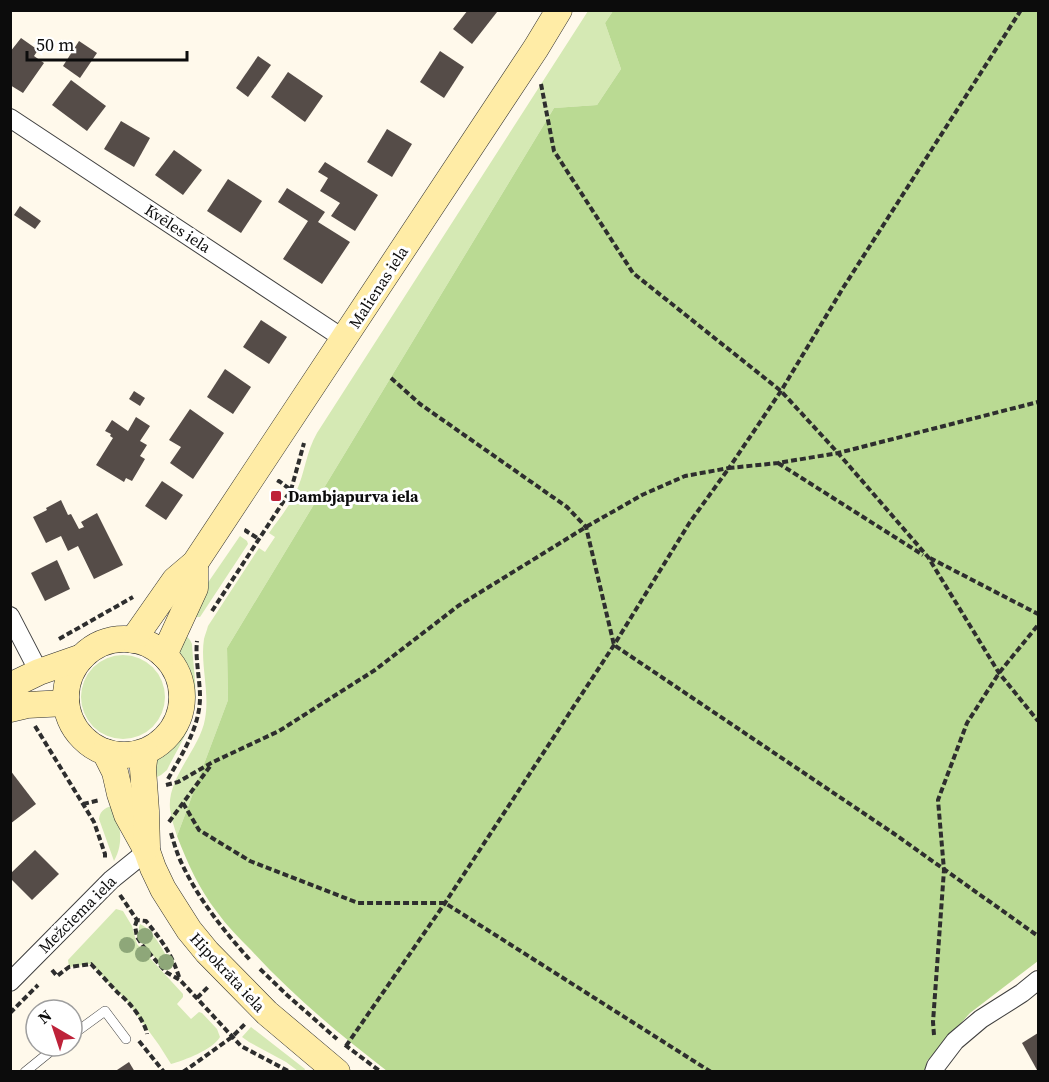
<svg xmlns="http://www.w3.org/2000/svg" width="1049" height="1082" font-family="'Source Serif 4',serif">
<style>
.green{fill:#d5e9b4}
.forest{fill:#bada93}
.building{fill:#554c48}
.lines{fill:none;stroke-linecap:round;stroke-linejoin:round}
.lane-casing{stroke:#3f3f3f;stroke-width:10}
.street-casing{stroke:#3f3f3f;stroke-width:20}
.secondary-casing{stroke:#2e2e2e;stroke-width:27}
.path{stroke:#2e2e2e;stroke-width:4;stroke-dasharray:6 3;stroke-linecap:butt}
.lane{stroke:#fff;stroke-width:9}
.street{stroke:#fff;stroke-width:18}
.secondary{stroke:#ffeca6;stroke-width:26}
.tree{fill:#8ea779}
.poi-dot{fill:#be2239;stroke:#fff;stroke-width:2}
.labels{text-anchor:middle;stroke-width:6;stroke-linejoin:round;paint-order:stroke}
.street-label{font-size:16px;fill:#0c0c0c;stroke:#fff}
.poi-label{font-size:16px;font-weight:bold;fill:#0c0c0c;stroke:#fff;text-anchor:start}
</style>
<rect width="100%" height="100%" fill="#fff9eb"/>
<g class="green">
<path d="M 588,11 L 613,11 L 605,23 L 621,69 L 597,105 L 554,108 L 227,648 L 228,700 L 177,836 C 174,827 171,817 170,809 C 167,777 200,749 205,719 C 210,692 200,664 204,639 C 205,635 207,630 208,626 L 259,548 L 265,552 L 275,537 L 269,533 C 278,520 289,507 296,492 C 305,473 306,452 317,433 Z"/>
<path d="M 240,536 L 247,541 L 248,544 L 200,617 L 197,617 L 188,614 L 196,600 Z"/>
<path d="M 185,634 L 190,640 L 192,644 C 193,665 198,691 194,710 C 190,731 176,751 167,770 L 161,775 L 155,778 L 156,760 L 179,735 L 185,724 L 189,712 L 190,698 L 189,682 L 179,652 Z"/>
<circle cx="123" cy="697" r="42"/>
<path d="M 115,804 C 119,826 125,841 114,861 L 99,819 C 100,809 107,808 115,804 Z"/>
<path d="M 116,909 L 123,911 L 132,926 L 137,944 L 183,994 L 183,997 L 177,1004 L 191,1019 L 199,1012 L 202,1013 L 217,1029 L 220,1037 C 212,1050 185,1060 171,1064 L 159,1045 L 124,997 L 118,993 L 91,964 L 69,967 L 68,960 Z"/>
<path d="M 140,924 C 153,929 165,954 172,966 L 171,969 L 167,970 C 157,959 133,939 140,924 Z"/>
<path d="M 251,1027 L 305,1069 L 304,1071 L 298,1071 L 286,1062 L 249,1042 L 242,1037 Z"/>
</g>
<path class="forest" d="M 613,11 L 1038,11 L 1038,961 L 970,1013 L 927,1061 L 925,1071 L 387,1071 C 339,1034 292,995 251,950 C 239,938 227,926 217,912 C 199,889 187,862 177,836 L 228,700 L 227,648 L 554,108 L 597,105 L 621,69 L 605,23 Z"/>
<g class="building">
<path d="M 468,10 L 495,10 L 497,12 L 472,44 L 453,29 Z"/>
<path d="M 21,38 L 38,50 L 34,56 L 44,63 L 23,93 L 10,85 L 10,52 Z"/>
<path d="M 79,41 L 97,53 L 80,78 L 63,66 Z"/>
<path d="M 440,51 L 464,67 L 444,98 L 420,82 Z"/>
<path d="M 258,56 L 271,65 L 248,97 L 236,88 Z"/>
<path d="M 288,72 L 323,96 L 305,122 L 271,97 Z"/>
<path d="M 71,80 L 106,106 L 87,131 L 52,105 Z"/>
<path d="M 121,121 L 150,138 L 134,167 L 104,149 Z"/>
<path d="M 387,129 L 412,144 L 392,177 L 367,162 Z"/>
<path d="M 174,150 L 202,170 L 183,195 L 155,175 Z"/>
<path d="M 325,162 L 378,195 L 355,231 L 331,216 L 340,203 L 320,191 L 328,178 L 318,172 Z"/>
<path d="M 228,179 L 262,201 L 241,233 L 207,211 Z"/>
<path d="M 287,188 L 325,212 L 318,222 L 350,242 L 322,284 L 283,259 L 308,221 L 278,202 Z"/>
<path d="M 20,206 L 41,221 L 35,229 L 14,215 Z"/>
<path d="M 261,320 L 287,337 L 269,364 L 243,347 Z"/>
<path d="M 225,369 L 251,387 L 233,414 L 207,397 Z"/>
<path d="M 134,391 L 145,398 L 140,406 L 129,399 Z"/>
<path d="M 190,409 L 224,433 L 193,479 L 170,463 L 181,447 L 169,440 Z"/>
<path d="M 136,417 L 150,426 L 140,441 L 147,445 L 140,456 L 145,459 L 132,481 L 126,478 L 124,482 L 96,465 L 113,438 L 110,436 L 111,434 L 105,431 L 112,420 L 128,431 Z"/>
<path d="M 162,481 L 183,495 L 166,520 L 145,506 Z"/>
<path d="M 61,500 L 68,515 L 71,514 L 79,529 L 84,527 L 81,522 L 97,513 L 123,565 L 94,579 L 78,546 L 68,551 L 61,536 L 46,543 L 33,517 L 47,510 L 46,508 Z"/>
<path d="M 57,560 L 70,589 L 45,601 L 31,573 Z"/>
<path d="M 10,770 L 36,804 L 10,824 Z"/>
<path d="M 35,850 L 59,874 L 32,900 L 10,878 L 10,874 Z"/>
<path d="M 1038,1033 L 1038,1069 L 1037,1070 L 1022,1043 Z"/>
<path d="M 129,1062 L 135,1072 L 114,1072 Z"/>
</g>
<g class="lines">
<g class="lane-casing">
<g id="lane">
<path d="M 72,1035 L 105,1011 L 126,1039"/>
<path d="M 25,1072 L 57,1046"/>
</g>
</g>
<g class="street-casing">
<g id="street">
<path d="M 10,118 L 344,339"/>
<path d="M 10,616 L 39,672"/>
<path d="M 10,982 L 111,880 L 147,851"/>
<path d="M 934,1072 L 936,1066 L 955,1041 L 981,1019 L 1022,993 L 1038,980"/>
</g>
</g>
<g class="secondary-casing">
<g id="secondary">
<circle cx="124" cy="697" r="58"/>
<path d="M 133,640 L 175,580 L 195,563 L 536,48 L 559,10"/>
<path d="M 164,655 L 195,588 L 195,563"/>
<path d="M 10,686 L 39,672 L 82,657"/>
<path d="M 10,709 L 27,705 L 66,703"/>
<path d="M 105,752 L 115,772 L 120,794 L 127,815 L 147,851 L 153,868 L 163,889 L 189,930 L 207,952 L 267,1013 L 337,1072"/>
<path d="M 145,752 L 143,769 L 146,811 L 147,847"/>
</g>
</g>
<g class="path">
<path d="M 541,84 L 554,151 L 633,273 L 781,391 L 838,453 L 928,557 L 999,673 L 1038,721"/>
<path d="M 391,378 L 420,404 L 567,507 L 586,527 L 614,645 L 893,833 L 1038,936"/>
<path d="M 778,463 L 923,555"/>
<path d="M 278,483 L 279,481 L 291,490"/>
<path d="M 247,529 L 246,531 L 259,539"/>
<path d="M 930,558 L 1038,614"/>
<path d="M 212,611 L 291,490 L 304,443"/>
<path d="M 59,639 L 133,597"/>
<path d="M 35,726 L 94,822 L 105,854 L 105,859"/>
<path d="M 168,779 C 182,754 200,727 200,697 C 200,679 195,659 197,641"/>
<path d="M 166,785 L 178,782 L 213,762 L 279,731 L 375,670 L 458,606 L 586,527 L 642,495 L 685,476 L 729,468 L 781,391 L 843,288 L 1021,10"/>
<path d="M 183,803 L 199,830 L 250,861 L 358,903 L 445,903 L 711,1072"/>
<path d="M 83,804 L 100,800"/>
<path d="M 169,822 L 211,765"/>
<path d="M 171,833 C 174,843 177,854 182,864 C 199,900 224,931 250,960"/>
<path d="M 120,895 L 137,920 L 146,921 C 163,942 172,954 180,980"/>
<path d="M 137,920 L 135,926 L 137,937 L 143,946 L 166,972 L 180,980 L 241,1046 L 290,1072"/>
<path d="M 260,969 L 287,995 L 337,1039"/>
<path d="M 52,970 L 57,976 L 69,967 L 91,964 L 118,993 C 129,1001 145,1021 147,1034"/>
<path d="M 197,998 L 209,986"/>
<path d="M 10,1013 L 38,985"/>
<path d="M 934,1035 L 933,1022 L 944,870 L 938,800 L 967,723 L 999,673 L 1038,625"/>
<path d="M 139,1041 L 164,1072"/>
<path d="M 345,1045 L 381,1072"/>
<path d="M 346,1046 L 445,903 L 614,645 L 690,522 L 729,468 L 778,463 L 838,453 L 1038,402"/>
<path d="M 183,1072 L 232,1037 L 246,1023"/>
</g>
<use href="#lane" class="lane"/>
<use href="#street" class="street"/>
<use href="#secondary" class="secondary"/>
</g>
<g class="tree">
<circle cx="145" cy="936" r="8"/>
<circle cx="127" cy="945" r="8"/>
<circle cx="143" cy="954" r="8"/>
<circle cx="166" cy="962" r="8"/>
</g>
<rect class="poi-dot" x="270" y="490" width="12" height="12" rx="3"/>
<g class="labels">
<g class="street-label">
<text transform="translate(178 228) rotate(33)" y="6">Kvēles iela</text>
<text transform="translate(378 287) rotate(-57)" y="6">Malienas iela</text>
<text transform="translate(77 914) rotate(-45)" y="6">Mežciema iela</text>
<text transform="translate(228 972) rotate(47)" y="6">Hipokrāta iela</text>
</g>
<g class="poi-label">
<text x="288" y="502">Dambjapurva iela</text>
</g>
</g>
<rect width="1049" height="1082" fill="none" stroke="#0c0c0c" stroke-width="24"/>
<g transform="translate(54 1028) rotate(321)"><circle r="28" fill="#ffffff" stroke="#9e9e9e" stroke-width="1.5"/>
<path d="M0-4.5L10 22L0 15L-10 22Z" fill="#be2239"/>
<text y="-9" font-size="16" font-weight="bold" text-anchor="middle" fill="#0c0c0c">N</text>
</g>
<path d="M27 51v9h160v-9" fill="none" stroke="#0c0c0c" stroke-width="3"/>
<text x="36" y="51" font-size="18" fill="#0c0c0c" stroke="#ffffff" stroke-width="4.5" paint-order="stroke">50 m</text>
</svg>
